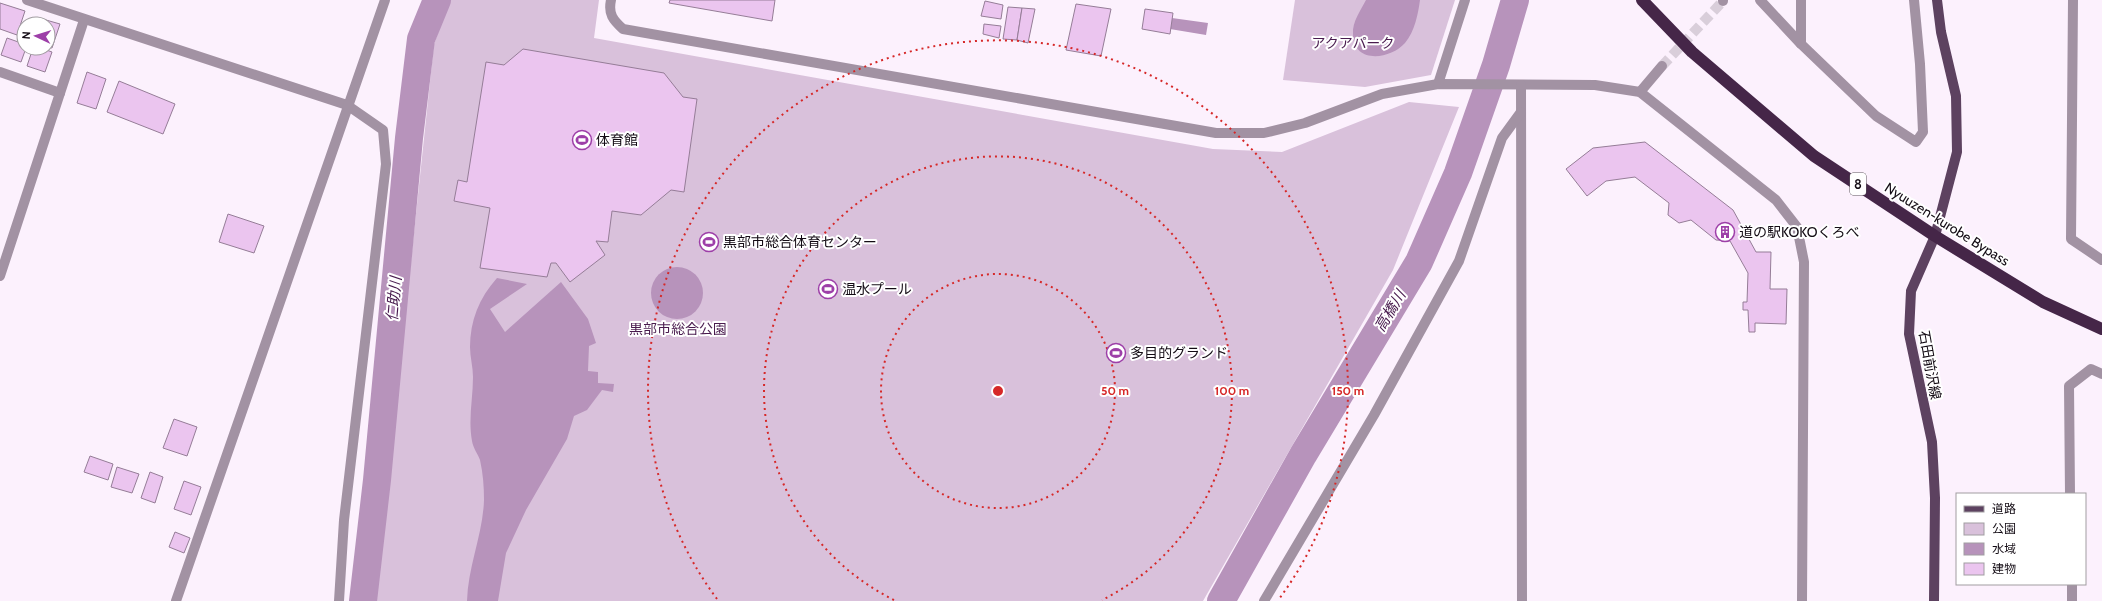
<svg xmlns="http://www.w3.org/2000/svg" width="2102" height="601" font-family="Cabin,'Noto Sans JP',sans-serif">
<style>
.green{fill:#d9c1db}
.water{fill:#b793bb}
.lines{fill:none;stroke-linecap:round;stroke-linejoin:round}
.river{stroke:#b793bb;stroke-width:28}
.building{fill:#ebc5ef;stroke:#957d97}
.minor-tunnel{stroke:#d9ceda;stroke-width:10;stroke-dasharray:10 5;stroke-linecap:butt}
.minor{stroke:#a292a3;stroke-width:10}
.major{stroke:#5d4260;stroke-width:10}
.highway{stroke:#452648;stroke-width:12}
.ring{fill:none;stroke:#d62828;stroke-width:2;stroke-dasharray:2 4}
.labels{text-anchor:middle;stroke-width:4;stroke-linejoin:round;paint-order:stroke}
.shield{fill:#fff;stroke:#5a545a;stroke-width:1}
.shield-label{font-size:13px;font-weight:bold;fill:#130b14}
.park-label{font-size:14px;fill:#491b4e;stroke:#fff}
.poi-label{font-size:14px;fill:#130b14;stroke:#fff;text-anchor:start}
.street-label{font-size:14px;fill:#130b14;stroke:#fff}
.water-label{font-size:15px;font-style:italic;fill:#46194c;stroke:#fff}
.centre{fill:#d62828;stroke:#fff;stroke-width:2}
.ring-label{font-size:12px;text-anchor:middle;font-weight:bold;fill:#d62828;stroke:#fff;stroke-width:4;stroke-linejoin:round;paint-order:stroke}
</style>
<rect width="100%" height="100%" fill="#fcf1fd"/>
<g class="green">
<path d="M 450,0 L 599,0 L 594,38 L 1213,149 L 1282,152 L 1409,102 L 1459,107 L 1393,270 L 1203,601 L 375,601 L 434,44 Z"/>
<path d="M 1295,0 L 1455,0 L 1431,75 L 1365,87 L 1283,80 Z"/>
</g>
<g class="water">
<path d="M 1366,0 L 1420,0 C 1418,14 1415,31 1405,43 C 1390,60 1353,64 1353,34 C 1352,22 1361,10 1366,0 Z"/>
<path d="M 1172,18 L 1208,23 L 1206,35 L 1170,29 Z"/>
<circle cx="677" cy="293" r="26"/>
<path d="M 497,278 L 527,284 L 490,309 L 505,332 L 561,282 L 588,319 L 596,343 L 589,346 L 588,371 L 598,372 L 598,383 L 614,384 L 613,392 L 602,390 L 587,410 L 574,416 L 567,439 L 526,510 L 506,553 L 498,601 L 467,601 C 468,566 483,534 484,500 C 484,487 483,473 480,460 C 478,454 473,448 472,441 C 468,419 473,399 473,377 C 473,367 470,357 470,347 C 470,321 479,298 497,278 Z"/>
</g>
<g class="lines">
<g class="river">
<path d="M 363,601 L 377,480 L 409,138 L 421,39 L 437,0"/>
<path d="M 1221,601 L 1303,455 L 1419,262 L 1458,173 L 1496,65 L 1515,0"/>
</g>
</g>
<g class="building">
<path d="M 670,0 L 775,0 L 772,21 L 669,3 Z"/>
<path d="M 985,1 L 1003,5 L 1001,19 L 981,16 Z"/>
<path d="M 0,3 L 25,11 L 17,35 L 0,29 Z"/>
<path d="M 1076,4 L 1111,9 L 1101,56 L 1066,50 Z"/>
<path d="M 1008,7 L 1022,8 L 1017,40 L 1003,39 Z"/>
<path d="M 1022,8 L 1035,9 L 1028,43 L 1017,40 Z"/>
<path d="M 1145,9 L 1173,13 L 1170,34 L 1142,29 Z"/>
<path d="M 39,18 L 60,24 L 52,48 L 48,47 L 48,24 L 37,24 Z"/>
<path d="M 984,24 L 1001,26 L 999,38 L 983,34 Z"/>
<path d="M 7,38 L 24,44 L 24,48 L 26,48 L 21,62 L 1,55 Z"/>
<path d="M 33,48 L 41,48 L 52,52 L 45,72 L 27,66 Z"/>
<path d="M 523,49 L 664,73 L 683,97 L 697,99 L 684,192 L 671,190 L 641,215 L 612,211 L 608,242 L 596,241 L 605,255 L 570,282 L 556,263 L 551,263 L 547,277 L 480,268 L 490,208 L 454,201 L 458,180 L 467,182 L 486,62 L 504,65 Z"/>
<path d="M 87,72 L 106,79 L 96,109 L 77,103 Z"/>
<path d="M 119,81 L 175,104 L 163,134 L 107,112 Z"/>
<path d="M 1645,142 L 1733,210 L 1756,252 L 1771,252 L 1770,289 L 1787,289 L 1786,324 L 1755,323 L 1755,332 L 1749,332 L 1748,310 L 1743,310 L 1743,302 L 1747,302 L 1748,273 L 1730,241 L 1716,240 L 1691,220 L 1679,223 L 1668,215 L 1669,203 L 1635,177 L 1606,181 L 1587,196 L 1566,169 L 1593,148 Z"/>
<path d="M 228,214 L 264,226 L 254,253 L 219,242 Z"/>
<path d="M 174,419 L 197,427 L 187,456 L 163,448 Z"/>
<path d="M 90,456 L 113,464 L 108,480 L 84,472 Z"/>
<path d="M 117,467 L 139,474 L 132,493 L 111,487 Z"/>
<path d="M 150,472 L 163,477 L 155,503 L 141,498 Z"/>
<path d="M 184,481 L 201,487 L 191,515 L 174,509 Z"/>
<path d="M 175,532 L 190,538 L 184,553 L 169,547 Z"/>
</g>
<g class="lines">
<path class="minor-tunnel" d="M 1662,66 L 1723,1"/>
<g class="minor">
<path d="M 27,0 L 347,105 L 383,130 L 386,164 L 344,520 L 339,601"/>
<path d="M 611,0 C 608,14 613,20 623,29 L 1216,133 L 1264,133 L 1305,123 L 1382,94 L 1438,84 L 1595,85 L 1640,92 L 1776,200 L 1797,227 L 1804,262 L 1802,601"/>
<path d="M 1760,0 L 1801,44 L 1876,116 L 1916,142 L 1923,132 L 1920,64 L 1914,0"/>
<path d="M 1801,0 L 1801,44"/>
<path d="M 2073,0 L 2071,239 L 2102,260"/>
<path d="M 1723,1 L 1723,0"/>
<path d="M 0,72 L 60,93"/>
<path d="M 1438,84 L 1465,0"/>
<path d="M 1521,85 L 1522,601"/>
<path d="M 1640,92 L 1662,66"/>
<path d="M 0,276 L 84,20"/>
<path d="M 2070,494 L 2069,386 L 2091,369 L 2102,374"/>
<path d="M 2072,584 L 2072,601"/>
<path d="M 176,601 L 385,0"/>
<path d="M 1264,601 L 1374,415 L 1459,261 L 1502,138 L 1521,112"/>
</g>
<path class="major" d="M 1934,601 L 1935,498 L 1932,442 L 1909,334 L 1911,291 L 1935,236 L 1957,152 L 1956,96 L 1941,32 L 1937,0"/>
<path class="highway" d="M 1642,0 L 1692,52 L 1814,156 L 1935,236 L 2043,302 L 2102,329"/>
</g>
<g class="ring">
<circle cx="998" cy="391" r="117"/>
<path d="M894 600A234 234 0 1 1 1102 600"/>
<path d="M717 599A350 350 0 1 1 1279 599"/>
</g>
<defs>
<g id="stadium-ring" transform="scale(1)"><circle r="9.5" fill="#fff" stroke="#9d3fa8" stroke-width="1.5"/><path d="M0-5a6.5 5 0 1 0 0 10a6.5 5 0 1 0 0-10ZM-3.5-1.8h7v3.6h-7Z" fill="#9d3fa8"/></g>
<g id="building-ring" transform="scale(1)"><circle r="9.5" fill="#fff" stroke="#9d3fa8" stroke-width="1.5"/><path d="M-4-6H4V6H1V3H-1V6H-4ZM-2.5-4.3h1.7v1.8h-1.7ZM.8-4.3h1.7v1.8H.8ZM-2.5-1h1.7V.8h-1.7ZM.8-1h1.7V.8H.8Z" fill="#9d3fa8"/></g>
</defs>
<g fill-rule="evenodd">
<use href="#stadium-ring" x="582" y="140"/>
<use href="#building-ring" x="1725" y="232"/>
<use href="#stadium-ring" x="709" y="242"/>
<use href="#stadium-ring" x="828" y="289"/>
<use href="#stadium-ring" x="1116" y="353"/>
</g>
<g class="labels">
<rect class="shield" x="1850" y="173" width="16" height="22" rx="3"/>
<g class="shield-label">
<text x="1858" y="189">8</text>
</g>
<g class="park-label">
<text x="1353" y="48">アクアパーク</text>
<text x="678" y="334">黒部市総合公園</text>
</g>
<g class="poi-label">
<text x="596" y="145">体育館</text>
<text x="1739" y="237">道の駅KOKOくろべ</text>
<text x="723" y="247">黒部市総合体育センター</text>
<text x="842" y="294">温水プール</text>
<text x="1130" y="358">多目的グランド</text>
</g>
<g class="street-label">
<text transform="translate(1947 224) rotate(32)" y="5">Nyuuzen-kurobe Bypass</text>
<text transform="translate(1930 365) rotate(80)" y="5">石田前沢線</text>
</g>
<g class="water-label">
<text transform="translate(394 299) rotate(-85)" y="5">仁助川</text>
<text transform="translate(1390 311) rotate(-59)" y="5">高橋川</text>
</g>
</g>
<circle cx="998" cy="391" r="6" class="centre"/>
<g class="ring-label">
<text x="1115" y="395">50 m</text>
<text x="1232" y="395">100 m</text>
<text x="1348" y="395">150 m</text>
</g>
<rect x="1956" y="493" width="130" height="92" fill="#ffffff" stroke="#a19da1"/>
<rect x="1964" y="506" width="20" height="6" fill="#5d4260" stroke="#a19da1"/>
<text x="1992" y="513" font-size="12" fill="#130b14">道路</text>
<rect x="1964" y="523" width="20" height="12" fill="#d9c1db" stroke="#a19da1"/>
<text x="1992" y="533" font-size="12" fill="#130b14">公園</text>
<rect x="1964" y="543" width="20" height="12" fill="#b793bb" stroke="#a19da1"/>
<text x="1992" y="553" font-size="12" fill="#130b14">水域</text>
<rect x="1964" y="563" width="20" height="12" fill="#ebc5ef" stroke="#a19da1"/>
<text x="1992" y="573" font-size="12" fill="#130b14">建物</text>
<g transform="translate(36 36) rotate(274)"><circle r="19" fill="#ffffff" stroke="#a19da1"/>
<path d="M0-3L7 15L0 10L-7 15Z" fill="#9d3fa8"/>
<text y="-6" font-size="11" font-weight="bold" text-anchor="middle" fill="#130b14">N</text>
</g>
</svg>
